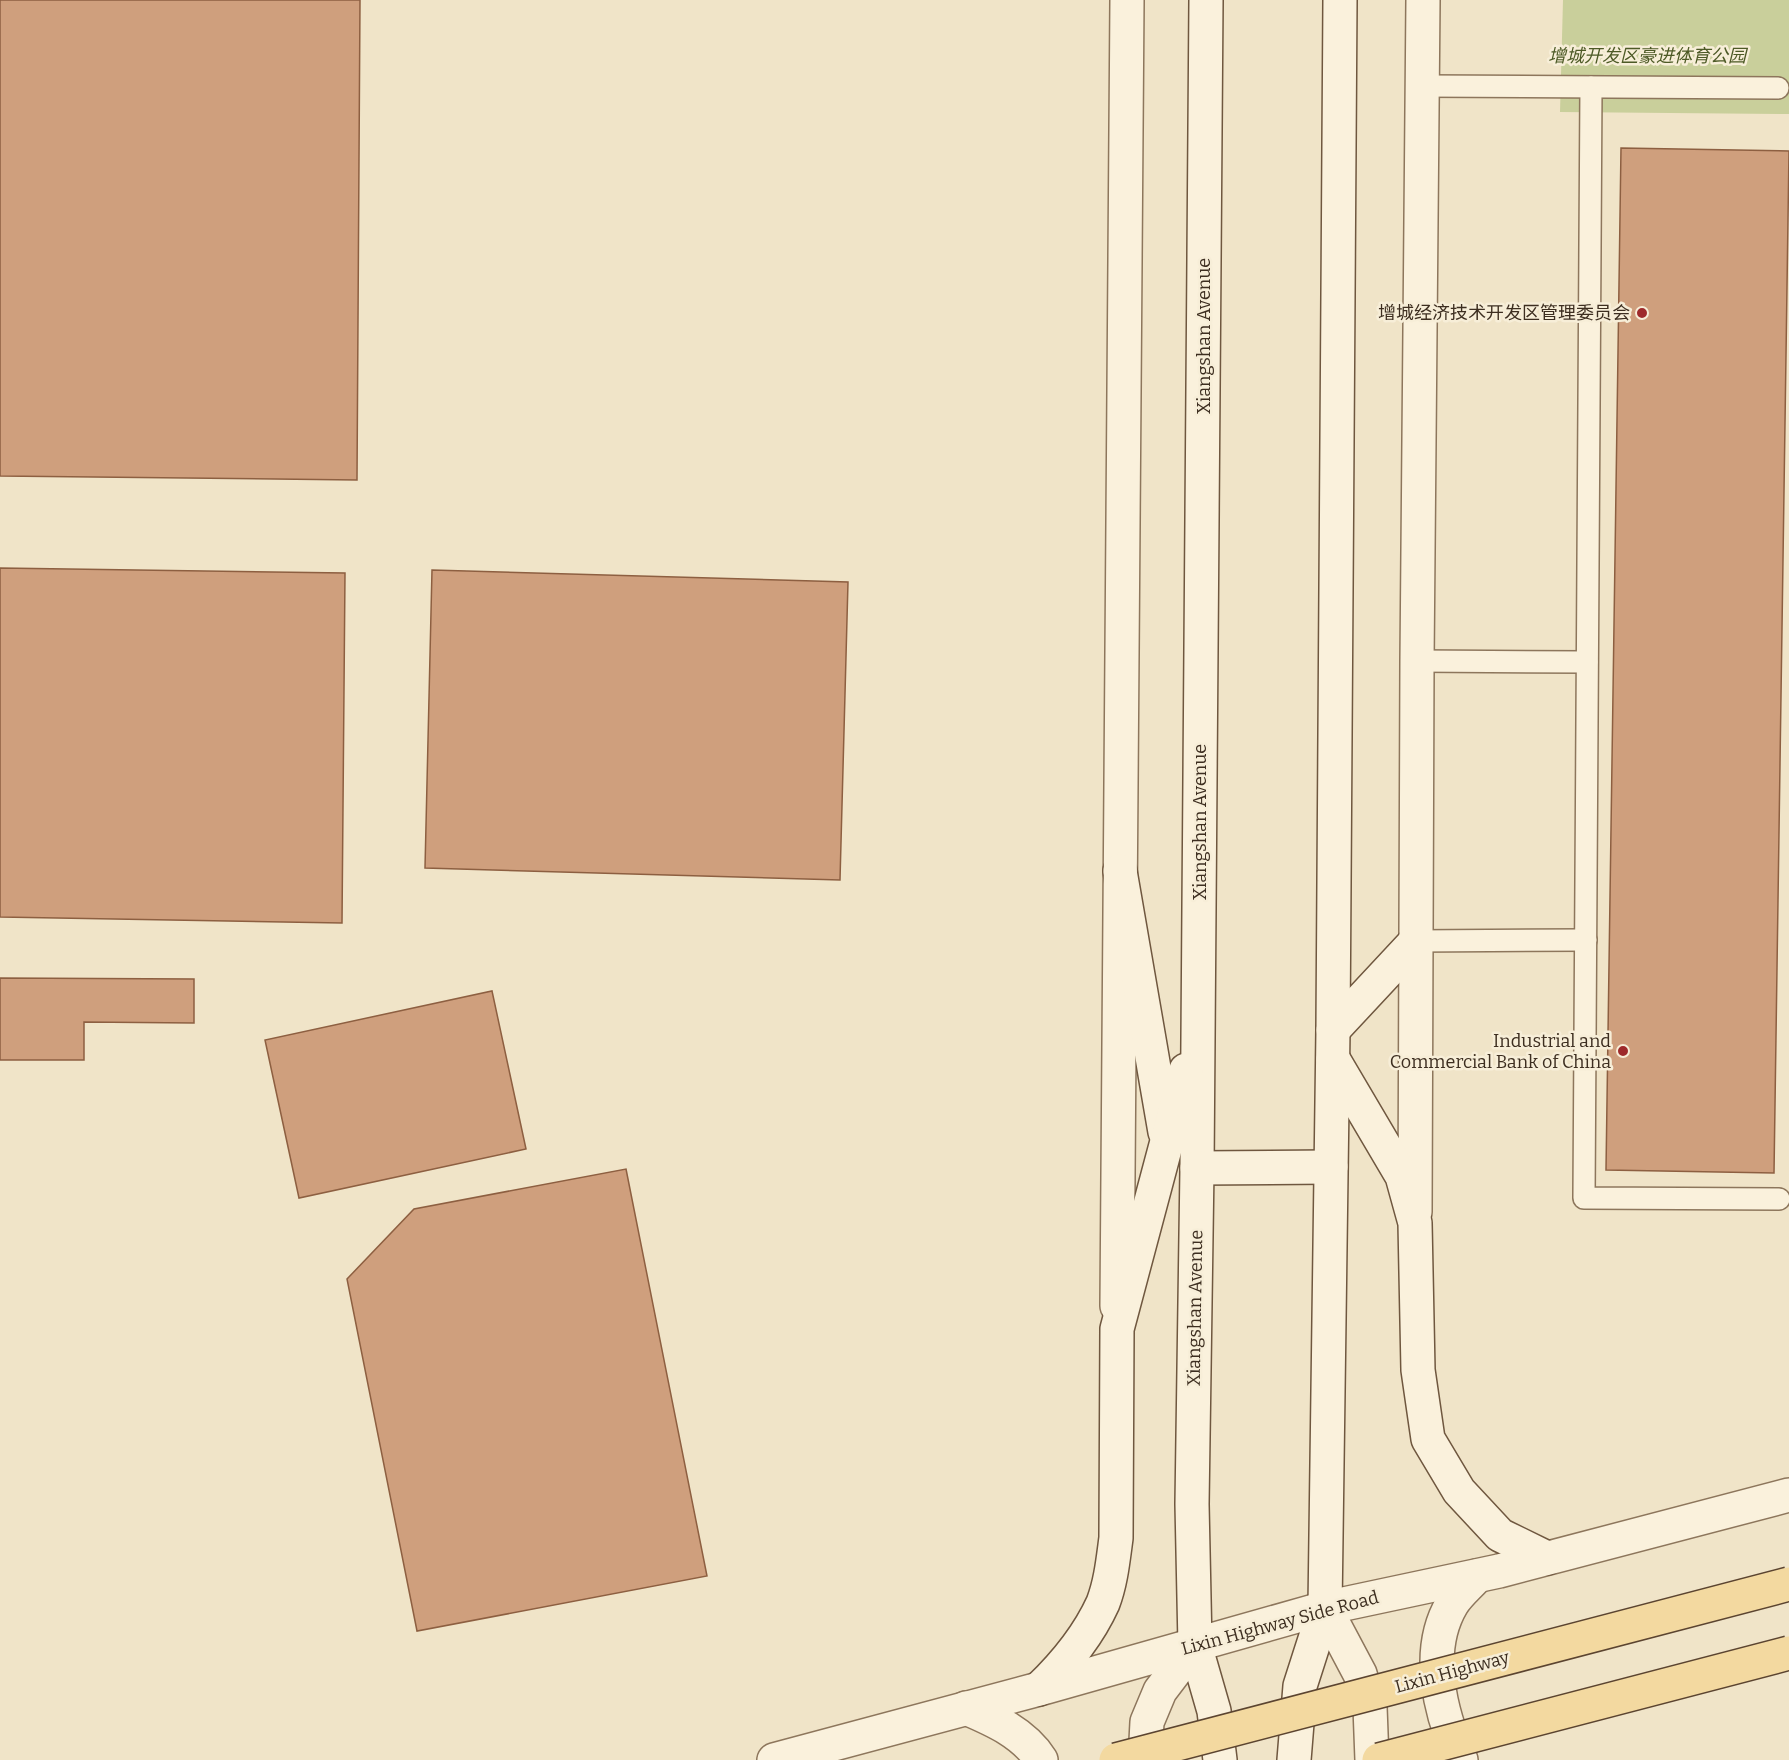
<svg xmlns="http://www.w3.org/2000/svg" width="1789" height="1760" font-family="Bitter,'Noto Sans SC',serif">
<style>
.green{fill:#c9cf9b}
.building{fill:#cf9f7d;stroke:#8d5f41;stroke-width:1.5}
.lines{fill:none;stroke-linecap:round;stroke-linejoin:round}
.service-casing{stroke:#8d765c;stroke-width:24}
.tertiary-casing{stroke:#8d765c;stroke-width:36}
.secondary-casing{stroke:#6f573f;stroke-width:36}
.service{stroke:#faf1dc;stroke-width:21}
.tertiary{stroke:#faf1dc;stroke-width:33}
.secondary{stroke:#faf1dc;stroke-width:33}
.primary-bridge-casing{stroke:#5b4430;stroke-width:36;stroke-linecap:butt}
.primary-bridge{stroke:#f3d9a0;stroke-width:33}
.poi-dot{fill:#9e2a2b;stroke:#f7eed8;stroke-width:2}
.labels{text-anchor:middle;stroke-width:5;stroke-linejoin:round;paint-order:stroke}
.park-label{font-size:18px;font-style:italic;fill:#4d5a26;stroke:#f7eed8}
.poi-label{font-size:18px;fill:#3d2e20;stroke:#f7eed8;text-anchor:end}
.street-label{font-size:18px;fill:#3d2e20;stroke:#f7eed8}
</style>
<rect width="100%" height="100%" fill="#f0e4c8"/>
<path class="green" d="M 1563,0 L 1789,0 L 1789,114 L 1560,112 Z"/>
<g class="building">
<path d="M 0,0 L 360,0 L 357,480 L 0,476 Z"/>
<path d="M 1621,148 L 1789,151 L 1774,1173 L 1606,1170 Z"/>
<path d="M 0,568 L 345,573 L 342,923 L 0,917 Z"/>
<path d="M 432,570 L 848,582 L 840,880 L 425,868 Z"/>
<path d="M 0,978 L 194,979 L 194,1023 L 84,1022 L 84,1060 L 0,1060 Z"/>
<path d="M 492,991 L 526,1149 L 299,1198 L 265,1040 Z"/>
<path d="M 626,1169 L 707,1576 L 417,1631 L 347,1279 L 414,1209 Z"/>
</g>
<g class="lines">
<g class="service-casing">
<g id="service">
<path d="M 1423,86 L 1778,88"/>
<path d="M 1591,87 L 1584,1198 L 1779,1199"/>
<path d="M 1417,661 L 1587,662"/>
<path d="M 1416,941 L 1586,940"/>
</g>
</g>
<g class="tertiary-casing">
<g id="tertiary">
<path d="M 1415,1212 L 1417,661 L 1423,0"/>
<path d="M 1117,1306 L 1127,0"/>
<path d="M 1325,1608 L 1360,1674 L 1370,1707 L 1372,1760"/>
<path d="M 966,1708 C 994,1720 1024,1733 1041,1760"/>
<path d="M 774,1760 L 1039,1689 L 1325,1608 L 1499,1571 L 1789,1495"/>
<path d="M 1145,1760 L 1147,1722 L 1160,1691 L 1195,1645"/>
<path d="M 1461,1760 C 1440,1713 1424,1651 1452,1604 C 1458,1594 1469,1585 1477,1576"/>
</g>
</g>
<g class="secondary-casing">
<g id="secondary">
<path d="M 1206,0 L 1197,1168 L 1192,1504 L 1195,1645 L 1214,1711 L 1220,1760"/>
<path d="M 1120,871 L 1165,1132"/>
<path d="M 1333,1030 L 1416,941"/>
<path d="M 1333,1059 L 1402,1176 L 1415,1223 L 1418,1370 L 1428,1439 L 1459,1491 L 1500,1535 L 1547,1558"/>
<path d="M 1197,1168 L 1331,1167"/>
<path d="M 1039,1689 C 1064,1665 1088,1636 1103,1603 C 1111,1582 1113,1560 1116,1538 L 1117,1329 L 1186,1070"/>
<path d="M 1294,1760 L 1300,1686 L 1325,1608 L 1333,1030 L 1340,0"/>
</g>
</g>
<use href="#service" class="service"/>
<use href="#tertiary" class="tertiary"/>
<use href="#secondary" class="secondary"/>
<g class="primary-bridge-casing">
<g id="primary-bridge">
<path d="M 1116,1760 L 1789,1584"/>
<path d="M 1379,1760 L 1789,1653"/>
</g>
</g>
<use href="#primary-bridge" class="primary-bridge"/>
</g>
<g class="poi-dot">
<circle cx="1642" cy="313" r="6"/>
<circle cx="1623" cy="1051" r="6"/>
</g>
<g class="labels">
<g class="park-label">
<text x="1647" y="62">增城开发区豪进体育公园</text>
</g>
<g class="poi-label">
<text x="1630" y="319">增城经济技术开发区管理委员会</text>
<text x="1611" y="1047">Industrial and<tspan x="1611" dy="21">Commercial Bank of China</tspan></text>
</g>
<g class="street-label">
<text transform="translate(1204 336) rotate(-90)" y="6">Xiangshan Avenue</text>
<text transform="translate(1200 822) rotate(-90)" y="6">Xiangshan Avenue</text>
<text transform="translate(1195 1308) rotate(-89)" y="6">Xiangshan Avenue</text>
<text transform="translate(1280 1623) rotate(-15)" y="6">Lixin Highway Side Road</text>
<text transform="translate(1452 1672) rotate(-15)" y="6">Lixin Highway</text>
</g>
</g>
</svg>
